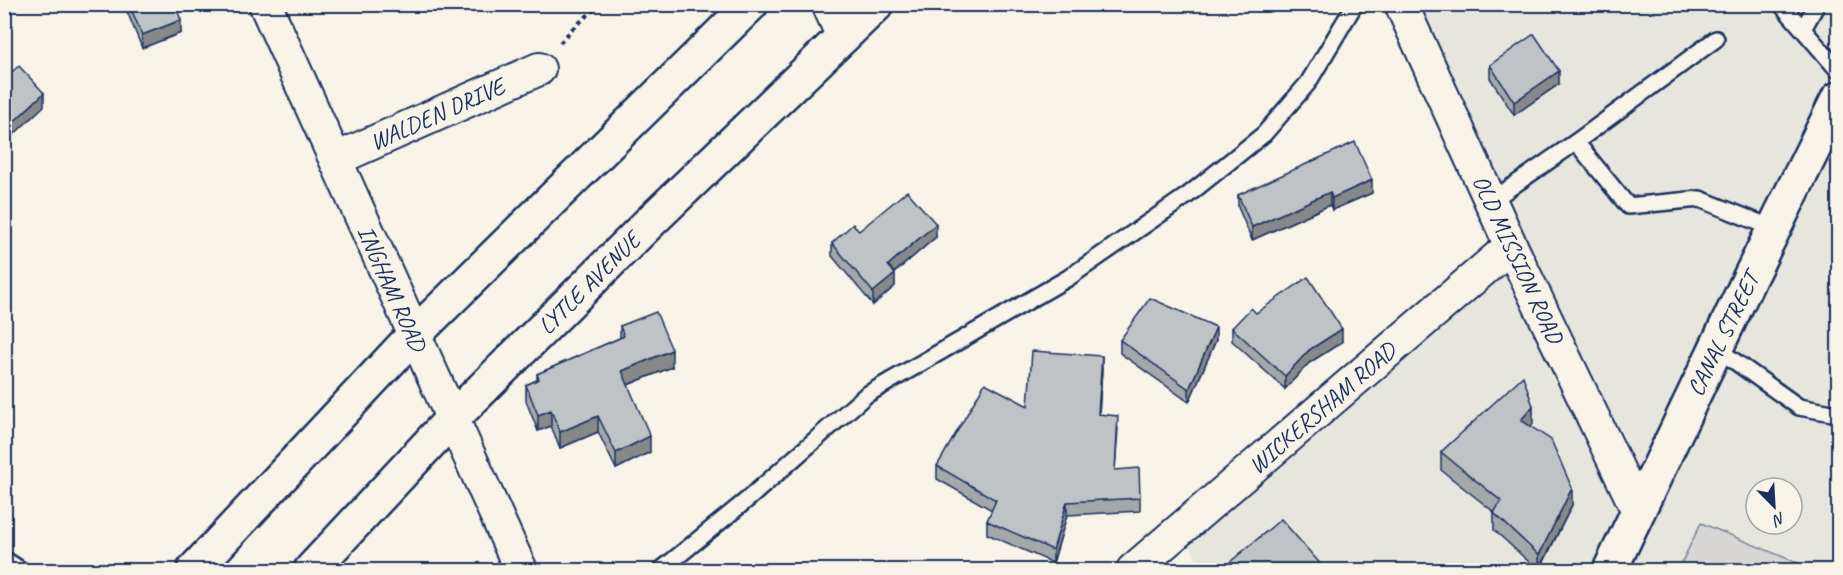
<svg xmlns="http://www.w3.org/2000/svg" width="1843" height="575" font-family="Caveat,sans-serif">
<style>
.built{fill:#e6e5de;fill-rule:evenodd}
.green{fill:#d7d6d4;stroke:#798299;stroke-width:1.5}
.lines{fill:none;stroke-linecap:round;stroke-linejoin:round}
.service-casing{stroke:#1b2f5e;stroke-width:20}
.minor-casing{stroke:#1b2f5e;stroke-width:36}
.secondary-casing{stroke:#1b2f5e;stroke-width:38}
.primary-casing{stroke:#1b2f5e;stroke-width:38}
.path{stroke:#1b2f5e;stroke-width:4;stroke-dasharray:4.5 4.5;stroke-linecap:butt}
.service{stroke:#f7f3e8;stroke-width:15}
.minor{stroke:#f7f3e8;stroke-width:32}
.secondary{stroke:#f7f3e8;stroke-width:33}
.primary{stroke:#f7f3e8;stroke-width:33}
.wall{fill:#a5a8a9;stroke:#1b2f5e;stroke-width:1.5}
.shaded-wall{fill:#86888a;stroke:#1b2f5e;stroke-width:1.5}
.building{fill:#c0c3c5;stroke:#1b2f5e;stroke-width:1.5}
.labels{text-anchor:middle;stroke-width:4.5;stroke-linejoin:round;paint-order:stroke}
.street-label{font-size:24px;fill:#1b2f5e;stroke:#f7f3e8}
</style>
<rect width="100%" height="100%" fill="#f7f3e8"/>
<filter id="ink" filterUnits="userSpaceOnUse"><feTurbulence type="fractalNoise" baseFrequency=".0167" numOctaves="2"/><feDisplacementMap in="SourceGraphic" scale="12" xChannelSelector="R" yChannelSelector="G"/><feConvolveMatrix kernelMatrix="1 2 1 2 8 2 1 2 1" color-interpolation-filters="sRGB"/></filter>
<g filter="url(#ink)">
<path class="built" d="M 1399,5 L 1838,5 L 1838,570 L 1815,570 L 1701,524 L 1678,570 L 1201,570 L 1182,528 L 1511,246 ZM 1756,488 L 1792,488 L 1792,524 L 1756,524 Z"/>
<path class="green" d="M 1701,523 L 1815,570 L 1678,570 Z"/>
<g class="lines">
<g class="service-casing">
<g id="service">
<path d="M 1781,4 L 1838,70"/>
<path d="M 1803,29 L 1817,4"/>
<path d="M 1576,142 L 1716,39"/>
<path d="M 1491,201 L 1576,142 L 1628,206 L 1700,199 L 1775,229"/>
<path d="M 1716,348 L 1799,407 L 1838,414"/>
<path d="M 4,559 L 21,570"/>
<path d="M 661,570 L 748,499 L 866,395 L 1068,278 L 1188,195 L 1264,134 L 1308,83 L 1355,4"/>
</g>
</g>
<g class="minor-casing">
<g id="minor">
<path d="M 265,4 L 521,570"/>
<path d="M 828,4 L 843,37"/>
<path d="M 1401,4 L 1511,246 L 1638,511"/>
<path d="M 336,159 L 539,69"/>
<path d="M 1133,570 L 1511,246"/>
</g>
</g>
<g class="secondary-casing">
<g id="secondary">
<path d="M 194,570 L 413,336 L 751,4"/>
<path d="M 311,570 L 452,419 L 649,223 L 877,4"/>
</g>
</g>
<g class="primary-casing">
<path id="primary" d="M 1610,570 L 1750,277 L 1838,99"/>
</g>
<path class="path" d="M 560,43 L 572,29 L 601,4"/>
<use href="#service" class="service"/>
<use href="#minor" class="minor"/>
<use href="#secondary" class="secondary"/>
<use href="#primary" class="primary"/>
</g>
<g class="wall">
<path d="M 124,4 L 175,4 L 181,33 L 142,48 Z"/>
<path d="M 1490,65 L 1559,84 L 1514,115 L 1490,78 Z"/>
<path d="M 1372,193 L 1332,210 L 1330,205 L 1252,240 L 1238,207 L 1238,195 Z"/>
<path d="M 859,231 L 936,237 L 894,273 L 895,286 L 873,305 L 832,256 L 832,243 Z"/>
<path d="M 1256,313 L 1342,342 L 1309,363 L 1285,389 L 1232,341 L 1232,328 Z"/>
<path d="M 620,326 L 672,367 L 628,385 L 650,452 L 616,469 L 598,432 L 560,448 L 551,426 L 538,431 L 526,401 L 526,385 L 537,380 L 537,374 L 620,338 Z"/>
<path d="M 1120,340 L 1216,340 L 1189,402 L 1120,353 Z"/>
<path d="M 1102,369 L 1099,414 L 1118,428 L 1115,470 L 1140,498 L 1140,511 L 1067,515 L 1053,563 L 987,534 L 987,521 L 992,510 L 937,479 L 937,466 L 1028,406 Z"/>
<path d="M 1533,424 L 1531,426 L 1572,505 L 1540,570 L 1538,570 L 1494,530 L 1494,512 L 1441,470 L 1441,452 Z"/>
<path d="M 1230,562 L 1324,570 L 1230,570 Z"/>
</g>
<g class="shaded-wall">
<path d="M 181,20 L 181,33 L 142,48 L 142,35 Z"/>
<path d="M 1559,71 L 1559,84 L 1514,115 L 1514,102 Z"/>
<path d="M 44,93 L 44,106 L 4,144 L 4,131 Z"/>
<path d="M 1372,180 L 1372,193 L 1332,210 L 1332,198 Z"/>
<path d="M 1330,192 L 1330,205 L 1252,240 L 1252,227 Z"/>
<path d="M 936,224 L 936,237 L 888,278 L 888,265 Z"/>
<path d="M 895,274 L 895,286 L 873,305 L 873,292 Z"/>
<path d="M 1216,327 L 1216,340 L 1189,402 L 1189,389 Z"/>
<path d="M 1342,329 L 1342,342 L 1309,363 L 1285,389 L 1285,376 L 1309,350 Z"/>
<path d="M 672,350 L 672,367 L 622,387 L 622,371 Z"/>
<path d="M 1102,356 L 1102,369 L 1098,427 L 1098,414 Z"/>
<path d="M 1533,406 L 1533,424 L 1521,437 L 1521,420 Z"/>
<path d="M 551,410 L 551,426 L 538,431 L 538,415 Z"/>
<path d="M 598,416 L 598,432 L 560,448 L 560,432 Z"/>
<path d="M 650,436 L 650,452 L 616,469 L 616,453 Z"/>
<path d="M 1572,488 L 1572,505 L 1539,570 L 1539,555 Z"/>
<path d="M 1067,502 L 1067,515 L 1053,563 L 1053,550 Z"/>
</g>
<g class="building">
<path d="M 129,4 L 175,4 L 181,20 L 142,35 Z"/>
<path d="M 1534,34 L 1559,71 L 1514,102 L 1490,65 Z"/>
<path d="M 19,66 L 44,93 L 4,131 L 4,78 Z"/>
<path d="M 1355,142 L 1372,180 L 1332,198 L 1330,192 L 1252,227 L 1238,195 Z"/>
<path d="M 907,191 L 936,224 L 888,265 L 895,274 L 873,292 L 832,243 L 853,224 L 859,231 Z"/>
<path d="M 1308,277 L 1342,329 L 1309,350 L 1285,376 L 1232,328 L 1251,308 L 1256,313 Z"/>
<path d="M 1150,298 L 1216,327 L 1189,389 L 1120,340 Z"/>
<path d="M 656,312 L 672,350 L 622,371 L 650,436 L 616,453 L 598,416 L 560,432 L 551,410 L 538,415 L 526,385 L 539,379 L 537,374 L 624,336 L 620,326 Z"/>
<path d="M 1032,351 L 1102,356 L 1098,414 L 1118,416 L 1115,470 L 1139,468 L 1140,498 L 1067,502 L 1053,550 L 987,521 L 996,500 L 937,466 L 985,383 L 1028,406 Z"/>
<path d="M 1523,376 L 1533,406 L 1521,420 L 1551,440 L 1572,488 L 1539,555 L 1494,513 L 1501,501 L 1441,452 Z"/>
<path d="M 1281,519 L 1324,568 L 1321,570 L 1238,570 L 1230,562 Z"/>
</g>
</g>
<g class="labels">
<g class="street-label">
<text transform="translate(437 114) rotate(-24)" y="8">WALDEN DRIVE</text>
<text transform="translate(1518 259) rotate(65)" y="8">OLD MISSION ROAD</text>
<text transform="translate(589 283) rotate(-45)" y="8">LYTLE AVENUE</text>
<text transform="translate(392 288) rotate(66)" y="8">INGHAM ROAD</text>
<text transform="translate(1723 334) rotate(-64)" y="8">CANAL STREET</text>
<text transform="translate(1322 408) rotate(-41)" y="8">WICKERSHAM ROAD</text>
</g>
</g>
<rect width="1843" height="575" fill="none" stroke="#f7f3e8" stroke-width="24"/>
<rect x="12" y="12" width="1819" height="551" fill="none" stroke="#1b2f5e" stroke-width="2" filter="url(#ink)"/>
<g transform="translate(1774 506) rotate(156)"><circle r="28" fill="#f7f3e8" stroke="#9fa5b1" stroke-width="1.5"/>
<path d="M0-4.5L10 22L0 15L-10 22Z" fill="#1b2f5e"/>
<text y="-9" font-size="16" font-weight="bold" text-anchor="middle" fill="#1b2f5e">N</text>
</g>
</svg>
